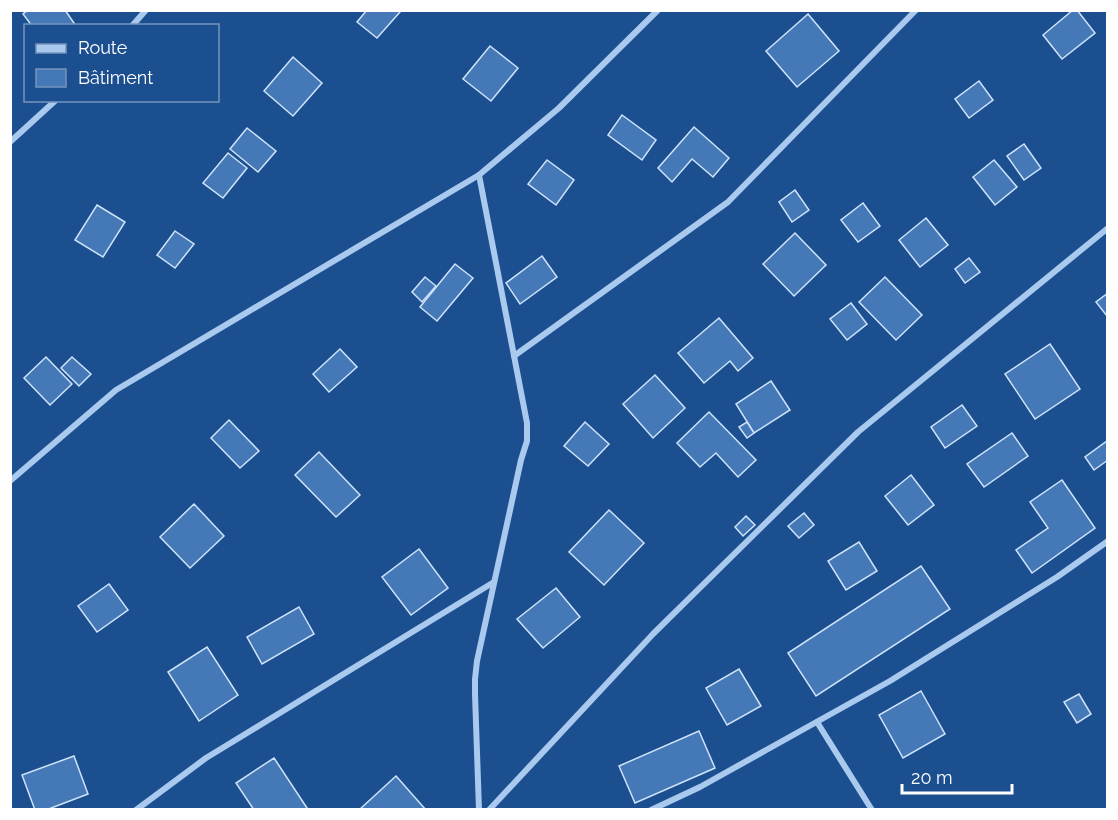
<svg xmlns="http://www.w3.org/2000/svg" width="1118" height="820" font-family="Raleway,sans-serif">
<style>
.building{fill:#4478b7;stroke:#cfe3fa;stroke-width:1.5}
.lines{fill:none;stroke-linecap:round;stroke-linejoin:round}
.street{stroke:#a9c9ee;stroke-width:6}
</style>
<rect width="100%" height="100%" fill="#1b4f8f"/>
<g class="building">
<path d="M 28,10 L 65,10 L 76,26 L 32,26 L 23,14 Z"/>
<path d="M 367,10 L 398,10 L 400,12 L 377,38 L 357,22 Z"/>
<path d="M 1073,10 L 1077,10 L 1095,33 L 1062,59 L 1043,35 Z"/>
<path d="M 808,14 L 839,51 L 797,87 L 766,51 Z"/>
<path d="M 490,46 L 518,68 L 491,101 L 463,79 Z"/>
<path d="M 293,57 L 322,83 L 293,116 L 264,91 Z"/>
<path d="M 979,81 L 993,100 L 969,118 L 955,99 Z"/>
<path d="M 622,115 L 656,140 L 642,160 L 608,135 Z"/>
<path d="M 694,127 L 729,158 L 713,177 L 692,159 L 672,182 L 658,168 Z"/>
<path d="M 247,128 L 276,151 L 258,172 L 230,149 Z"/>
<path d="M 1024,144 L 1041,168 L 1024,180 L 1007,156 Z"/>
<path d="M 228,153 L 247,168 L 223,198 L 203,183 Z"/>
<path d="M 547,160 L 574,180 L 556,205 L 528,184 Z"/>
<path d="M 994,160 L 1017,187 L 995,205 L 973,177 Z"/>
<path d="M 795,190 L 809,210 L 792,222 L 779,202 Z"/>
<path d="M 863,203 L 880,226 L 858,242 L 841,220 Z"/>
<path d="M 97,205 L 125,222 L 103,257 L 75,240 Z"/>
<path d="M 926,218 L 948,245 L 920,267 L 899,240 Z"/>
<path d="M 175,231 L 194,244 L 175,268 L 157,255 Z"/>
<path d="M 795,233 L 826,265 L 794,296 L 763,264 Z"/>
<path d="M 542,256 L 557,277 L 520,304 L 506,283 Z"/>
<path d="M 969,258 L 980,272 L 965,283 L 955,269 Z"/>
<path d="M 455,264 L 473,278 L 437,321 L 420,307 Z"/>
<path d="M 425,277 L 436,286 L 422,302 L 412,292 Z"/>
<path d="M 885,277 L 922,315 L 896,340 L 859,302 Z"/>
<path d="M 1108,293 L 1108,316 L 1107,316 L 1096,302 Z"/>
<path d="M 851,303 L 867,324 L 847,340 L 830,319 Z"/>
<path d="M 719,318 L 753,358 L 738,371 L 730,361 L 704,383 L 678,353 Z"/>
<path d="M 1050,344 L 1080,389 L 1035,419 L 1005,374 Z"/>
<path d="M 340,349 L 357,367 L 329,392 L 313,374 Z"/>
<path d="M 46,357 L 72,384 L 50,405 L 24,378 Z"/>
<path d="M 72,357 L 91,374 L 79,386 L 61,368 Z"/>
<path d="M 655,375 L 685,408 L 653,438 L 623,404 Z"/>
<path d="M 771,381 L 790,410 L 754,433 L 736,404 Z"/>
<path d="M 962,405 L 977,426 L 945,448 L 931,427 Z"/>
<path d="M 709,412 L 756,460 L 738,477 L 716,453 L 700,467 L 677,443 Z"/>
<path d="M 229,420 L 259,451 L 240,468 L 211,438 Z"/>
<path d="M 585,422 L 609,444 L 588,466 L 564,446 Z"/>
<path d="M 747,422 L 754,433 L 747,438 L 739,427 Z"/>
<path d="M 1012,433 L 1028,456 L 984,487 L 967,464 Z"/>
<path d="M 1107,441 L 1108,460 L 1094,470 L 1085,457 Z"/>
<path d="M 319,452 L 360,495 L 336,517 L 295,475 Z"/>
<path d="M 911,475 L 934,505 L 908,525 L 885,496 Z"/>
<path d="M 1062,480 L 1095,528 L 1032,573 L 1016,550 L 1048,528 L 1030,502 Z"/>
<path d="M 194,504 L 224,536 L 190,568 L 160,537 Z"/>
<path d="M 609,510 L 644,543 L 604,585 L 569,552 Z"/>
<path d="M 804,513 L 814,525 L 799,538 L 788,526 Z"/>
<path d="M 746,516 L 755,525 L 743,536 L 735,527 Z"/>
<path d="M 859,542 L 877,571 L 846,590 L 828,561 Z"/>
<path d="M 419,549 L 448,588 L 411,615 L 382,577 Z"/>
<path d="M 921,566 L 950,609 L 816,696 L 788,653 Z"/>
<path d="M 109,584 L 128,610 L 97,632 L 78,606 Z"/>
<path d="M 556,588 L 580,617 L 543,648 L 517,619 Z"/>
<path d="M 299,607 L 314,634 L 262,664 L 247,637 Z"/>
<path d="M 207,647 L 238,695 L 199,721 L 168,672 Z"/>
<path d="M 739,669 L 761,706 L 727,725 L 706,688 Z"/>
<path d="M 921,691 L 945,734 L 903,758 L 879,715 Z"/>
<path d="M 1079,694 L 1091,714 L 1077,723 L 1064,702 Z"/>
<path d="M 699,731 L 715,768 L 635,803 L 619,766 Z"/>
<path d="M 74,756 L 88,794 L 46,810 L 35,810 L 22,775 Z"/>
<path d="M 274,758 L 307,808 L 305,810 L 254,810 L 236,783 Z"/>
<path d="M 396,776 L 426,810 L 359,810 Z"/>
</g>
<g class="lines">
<g class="street">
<path d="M 132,26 L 146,10"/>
<path d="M 10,142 L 56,100"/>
<path d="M 479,175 L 527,423 L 527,441 L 521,460 L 477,661 L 475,679 L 475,694 L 479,810"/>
<path d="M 514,356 L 728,202 L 916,10"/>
<path d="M 10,481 L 116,390 L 479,175 L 559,108 L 658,10"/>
<path d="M 817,722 L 872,810"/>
<path d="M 136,810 L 206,758 L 494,582"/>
<path d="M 489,810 L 653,634 L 858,432 L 1108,228"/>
<path d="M 651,810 L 700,787 L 890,681 L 1057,577 L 1108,541"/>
</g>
</g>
<rect width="1118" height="820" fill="none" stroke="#ffffff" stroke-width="24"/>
<rect x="24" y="24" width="195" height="78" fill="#1b4f8f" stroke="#7695bc" stroke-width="1.5"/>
<rect x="36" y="44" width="30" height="9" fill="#a9c9ee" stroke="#7695bc" stroke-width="1.5"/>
<text x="78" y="54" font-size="18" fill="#ffffff">Route</text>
<rect x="36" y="69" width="30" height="18" fill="#4478b7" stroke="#7695bc" stroke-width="1.5"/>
<text x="78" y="84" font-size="18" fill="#ffffff">Bâtiment</text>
<path d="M902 784v9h110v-9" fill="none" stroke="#ffffff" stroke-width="3"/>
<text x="911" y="784" font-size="18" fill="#ffffff" stroke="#1b4f8f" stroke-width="4.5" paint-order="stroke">20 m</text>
</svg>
